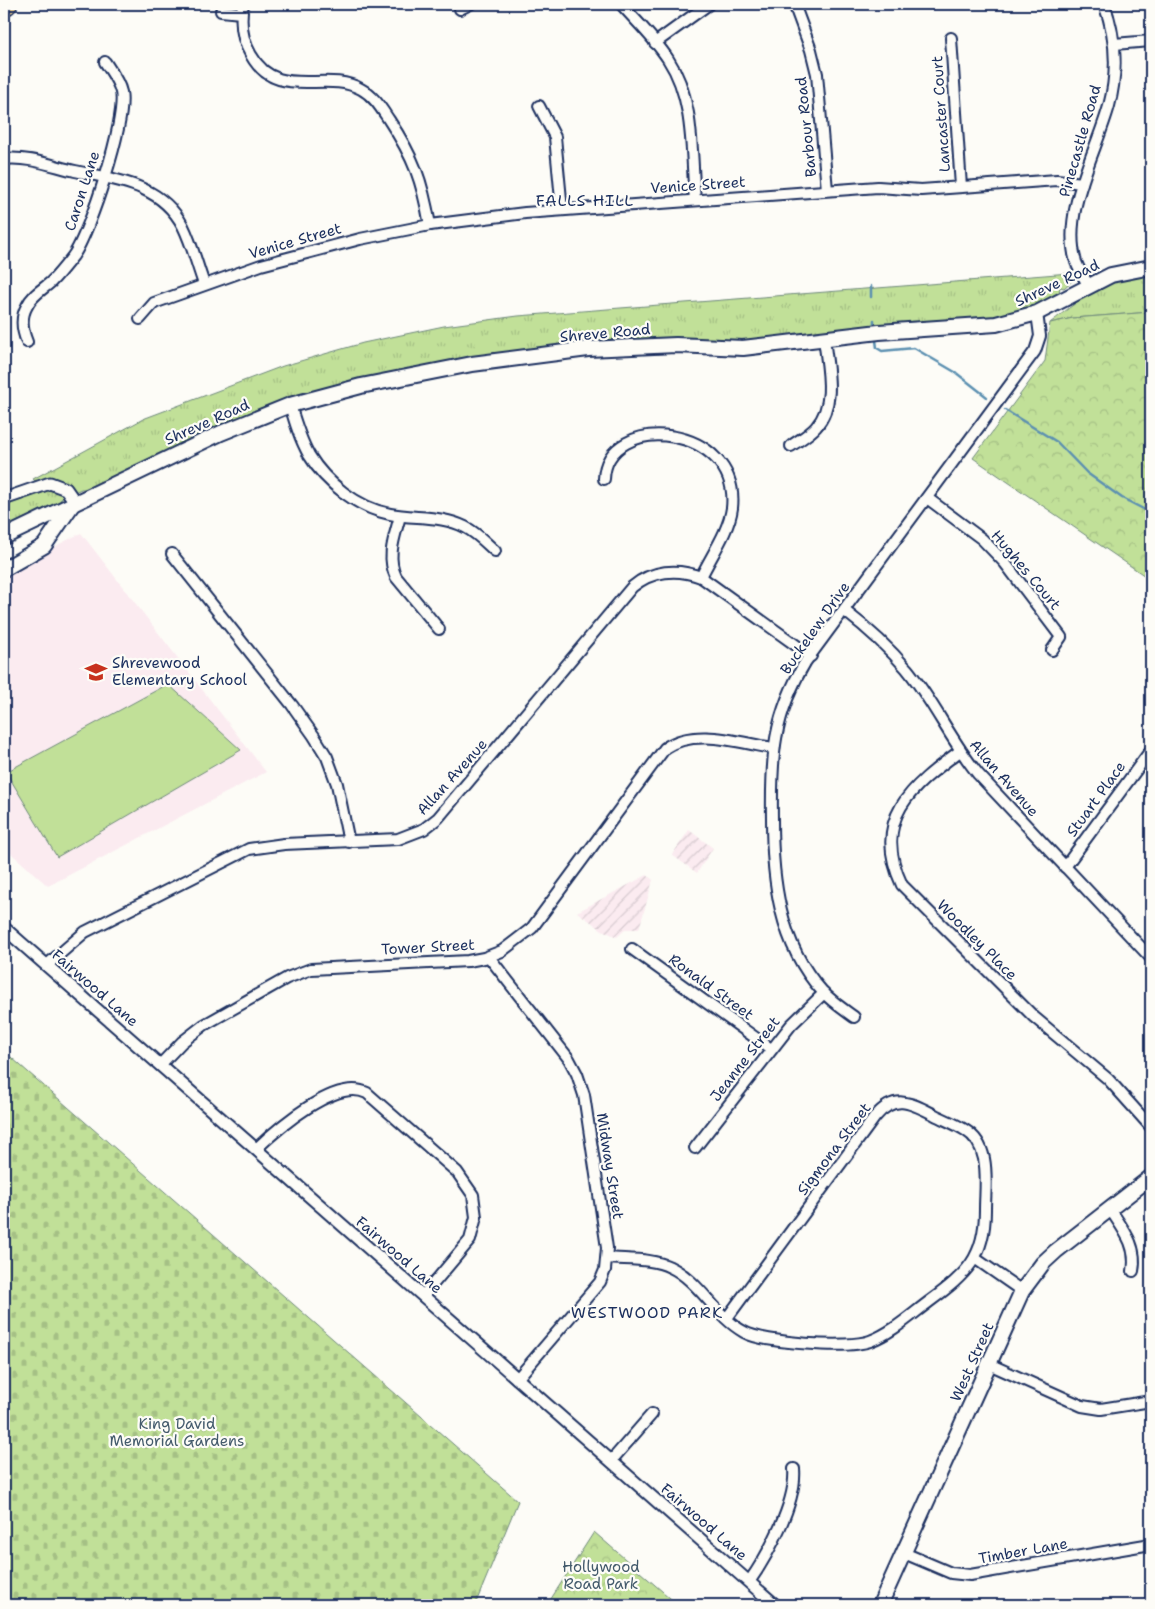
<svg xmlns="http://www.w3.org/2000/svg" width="1155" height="1609" font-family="'Shantell Sans',sans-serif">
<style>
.built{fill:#fbebf0}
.industrial{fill:url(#industrial-furrows)}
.grass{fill:url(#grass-tufts);stroke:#6e887b}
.cemetery{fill:url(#cemetery-stones);stroke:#6e887b}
.park{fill:url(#park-crowns);stroke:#6e887b}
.pitch{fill:#c1e098;stroke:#6e887b}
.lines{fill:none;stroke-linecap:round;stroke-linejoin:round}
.stream{stroke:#5c90b1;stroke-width:2.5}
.minor-casing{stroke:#1b2f5e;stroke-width:14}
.tertiary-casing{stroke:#1b2f5e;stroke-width:15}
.secondary-casing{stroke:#1b2f5e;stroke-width:18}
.motorway-casing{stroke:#1b2f5e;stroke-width:21}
.minor{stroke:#fdfcf7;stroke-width:10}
.tertiary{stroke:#fdfcf7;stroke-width:11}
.secondary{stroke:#fdfcf7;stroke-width:14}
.motorway{stroke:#fedd96;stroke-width:18}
.labels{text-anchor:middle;stroke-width:4.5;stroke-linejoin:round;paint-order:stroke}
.street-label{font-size:15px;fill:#1b2f5e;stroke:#fdfcf7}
.poi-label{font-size:15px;fill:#1b2f5e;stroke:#fdfcf7;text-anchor:start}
.park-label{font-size:15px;fill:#445b6c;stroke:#fdfcf7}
.neighbourhood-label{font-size:16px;letter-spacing:1px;fill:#1b2f5e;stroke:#fdfcf7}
</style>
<defs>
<pattern id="industrial-furrows" width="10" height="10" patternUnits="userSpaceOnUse" patternTransform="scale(1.25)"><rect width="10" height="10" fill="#fbebf0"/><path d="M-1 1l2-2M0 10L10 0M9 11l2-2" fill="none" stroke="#d7cad0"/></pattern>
<pattern id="grass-tufts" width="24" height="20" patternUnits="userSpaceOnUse" patternTransform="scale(1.25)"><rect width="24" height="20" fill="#c1e098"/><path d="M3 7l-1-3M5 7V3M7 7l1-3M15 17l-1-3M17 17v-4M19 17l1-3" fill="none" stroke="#a5c085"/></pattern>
<pattern id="cemetery-stones" width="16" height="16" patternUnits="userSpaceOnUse" patternTransform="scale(1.25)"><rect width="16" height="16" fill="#c1e098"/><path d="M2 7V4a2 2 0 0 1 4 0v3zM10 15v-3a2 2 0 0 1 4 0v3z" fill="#a5c085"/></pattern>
<pattern id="park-crowns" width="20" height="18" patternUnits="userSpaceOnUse" patternTransform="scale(1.25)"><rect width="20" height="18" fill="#c1e098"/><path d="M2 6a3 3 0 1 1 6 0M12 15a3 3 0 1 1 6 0" fill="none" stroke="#a5c085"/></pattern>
</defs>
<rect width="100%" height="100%" fill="#fdfcf7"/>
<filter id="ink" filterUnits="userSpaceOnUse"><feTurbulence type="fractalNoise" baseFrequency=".02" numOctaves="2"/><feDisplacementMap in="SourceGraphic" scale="10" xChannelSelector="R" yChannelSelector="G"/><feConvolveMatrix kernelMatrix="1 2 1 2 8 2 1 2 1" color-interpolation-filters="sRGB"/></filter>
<g filter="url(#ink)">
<path class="built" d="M 81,533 L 266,772 L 48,886 L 4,847 L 4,573 Z"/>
<g class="industrial">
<path d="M 689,830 L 713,848 L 697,873 L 672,855 Z"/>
<path d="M 647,875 L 653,880 L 639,929 L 626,929 L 617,937 L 602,930 L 577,912 Z"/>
</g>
<g class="grass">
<path d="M 1070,273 L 1072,281 L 1064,288 L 1060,287 L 1059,293 C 1036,306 1013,314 988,319 L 761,343 L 625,342 L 259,410 L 217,427 L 89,489 L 81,489 L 61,499 L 59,503 L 4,531 L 4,504 L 44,489 L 33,479 L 143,419 L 283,366 L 363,343 L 444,326 L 518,316 Z"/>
<path d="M 1151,274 L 1151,312 L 1073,318 L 1050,323 C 1086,295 1103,278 1151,274 Z"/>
</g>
<path class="cemetery" d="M 4,1051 L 518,1501 L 475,1605 L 4,1605 Z"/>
<g class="park">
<path d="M 1151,312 L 1151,580 L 973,458 L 1045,361 L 1050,323 L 1073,318 Z"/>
<path d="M 594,1532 L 678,1605 L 547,1605 Z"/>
</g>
<path class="pitch" d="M 168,684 L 241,750 L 57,857 L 6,772 Z"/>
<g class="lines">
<g class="stream">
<path d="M 871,297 L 871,286"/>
<path d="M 874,320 L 874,324"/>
<path d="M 876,340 L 877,348 L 882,351 L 914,348 L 955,372 L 987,397"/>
<path d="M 1005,410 L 1057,442 L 1087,473 L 1122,498 L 1151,513"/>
</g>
<g class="minor-casing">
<g id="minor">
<path d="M 243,4 C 240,21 242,40 251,55 C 277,102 325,69 361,89 C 374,96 381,108 389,120 C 414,158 422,180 430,225"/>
<path d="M 621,4 C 637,22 655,39 668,59 C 695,100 691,154 695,200"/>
<path d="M 794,4 L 811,50 L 817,74 L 827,190"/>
<path d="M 460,9 L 470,4"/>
<path d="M 221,11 L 241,13"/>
<path d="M 951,38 L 961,187"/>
<path d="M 655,43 L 709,4"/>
<path d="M 1114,44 L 1151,41"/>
<path d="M 539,106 L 555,137 L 562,210"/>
<path d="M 4,159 C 27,156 53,166 75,171 C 117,180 161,184 183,226 C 192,244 197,265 204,284"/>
<path d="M 1089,286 C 1084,278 1079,270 1076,262 C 1061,212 1096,153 1109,106 C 1118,72 1116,36 1104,4"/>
<path d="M 140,319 L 154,303 L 261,265 L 360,239 L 430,225 L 525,213 L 878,187 L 921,190 L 1057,180 L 1082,183"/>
<path d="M 27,342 C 22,330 20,318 27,306 C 32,295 42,290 51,282 C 59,274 66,265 73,256 C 90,232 127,119 121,92 C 119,82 111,71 105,62"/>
<path d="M 290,405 C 295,422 300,439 309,455 C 326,483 358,508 390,514 C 415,519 442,515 465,527 C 477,533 486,543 495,551"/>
<path d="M 791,446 C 799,440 809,435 816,427 C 837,403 827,367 824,338"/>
<path d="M 604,479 C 606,411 741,424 732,508 C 729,531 711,556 701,577"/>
<path d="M 927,498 L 982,539 L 1005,563 L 1061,637 L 1052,650"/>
<path d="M 400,516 C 395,536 386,556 396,577 L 439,629"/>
<path d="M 172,554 L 292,705 L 314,736 L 327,757 L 337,784 L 349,842"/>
<path d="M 845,611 C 867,628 889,648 907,669 C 934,702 951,741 978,774 L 1151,958"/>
<path d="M 960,751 C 911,787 871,819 902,885 L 1034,1017 L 1108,1079 L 1151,1127"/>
<path d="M 1065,867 L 1151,750"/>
<path d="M 632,949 L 771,1049"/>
<path d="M 489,957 L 569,1059 L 577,1074 L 584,1095 L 607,1248 L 605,1270 L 600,1282 L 517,1379"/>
<path d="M 47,965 L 85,932 L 249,849 L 284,844 L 398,839 L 424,829 L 438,818 L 632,587 C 652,570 677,568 701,577 L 811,656"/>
<path d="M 854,1017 C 843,1009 831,1001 822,991 C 779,944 772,878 772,819 C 771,756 773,716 806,661 L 1035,351 L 1040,336 L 1037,313"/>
<path d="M 160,1065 L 182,1042 L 204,1025 L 287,978 L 311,969 L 468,961 L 484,958 L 502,951 L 532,928 L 665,748 C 695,727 740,743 773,748"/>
<path d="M 695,1148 L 791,1025 L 824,993"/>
<path d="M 256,1149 C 277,1129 336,1077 367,1093 L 457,1172 L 473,1195 L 476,1217 L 470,1240 L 423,1296"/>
<path d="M 1110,1209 C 1123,1229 1138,1246 1133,1271"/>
<path d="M 607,1258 C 626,1260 653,1258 670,1267 C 700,1281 715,1316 744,1332 C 763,1343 849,1349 870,1341 C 892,1333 911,1315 930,1301 C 966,1274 985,1258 985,1210 C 985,1183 992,1146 965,1130 C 956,1124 945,1120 935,1115 C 911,1103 895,1093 875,1117 L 727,1318"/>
<path d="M 976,1259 L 1022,1291"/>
<path d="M 989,1364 L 1082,1406 L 1101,1409 L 1151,1401"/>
<path d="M 611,1461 L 652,1414"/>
<path d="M 904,1553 L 951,1573 L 970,1575 L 1151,1544"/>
<path d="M 749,1582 C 768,1555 797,1502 794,1469"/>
</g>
</g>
<g class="tertiary-casing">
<g id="tertiary">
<path d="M 4,499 L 50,483 L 66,489 L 75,502"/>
<path d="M 4,928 L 775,1605"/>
</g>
</g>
<g class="secondary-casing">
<g id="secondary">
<path d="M 4,537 L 221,433 L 290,405 L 361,386 L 472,364 L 588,349 L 676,345 L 743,348 L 879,332 L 996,324 L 1037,313 L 1111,275 L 1151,267"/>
<path d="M 4,569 L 44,546 L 72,505"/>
<path d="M 880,1605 L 1022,1291 L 1043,1263 L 1056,1251 L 1151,1177"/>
</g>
</g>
<g class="motorway-casing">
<path id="motorway" d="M 4,7 L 8,4"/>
</g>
<use href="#minor" class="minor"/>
<use href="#tertiary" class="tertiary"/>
<use href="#secondary" class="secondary"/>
<use href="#motorway" class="motorway"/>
</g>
</g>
<defs>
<g id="school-bare" transform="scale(1.725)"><path d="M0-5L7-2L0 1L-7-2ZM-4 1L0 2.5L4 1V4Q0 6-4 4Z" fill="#c8321e" stroke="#fdfcf7" stroke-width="2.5" paint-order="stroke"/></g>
</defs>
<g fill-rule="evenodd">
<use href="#school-bare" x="96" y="672"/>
</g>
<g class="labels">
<g class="street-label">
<text transform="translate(941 114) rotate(-94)" y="5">Lancaster Court</text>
<text transform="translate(806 127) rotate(-96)" y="5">Barbour Road</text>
<text transform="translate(1080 141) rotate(-74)" y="5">Pinecastle Road</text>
<text transform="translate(698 185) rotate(-4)" y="5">Venice Street</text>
<text transform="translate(82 191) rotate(-72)" y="5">Caron Lane</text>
<text transform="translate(295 241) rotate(-16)" y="5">Venice Street</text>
<text transform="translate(1057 283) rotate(-25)" y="5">Shreve Road</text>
<text transform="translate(605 333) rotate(-5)" y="5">Shreve Road</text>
<text transform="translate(207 422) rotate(-24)" y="5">Shreve Road</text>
<text transform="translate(1026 570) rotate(50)" y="5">Hughes Court</text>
<text transform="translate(815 628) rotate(-55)" y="5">Buckelew Drive</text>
<text transform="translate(452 777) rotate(-48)" y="5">Allan Avenue</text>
<text transform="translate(1004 778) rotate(49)" y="5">Allan Avenue</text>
<text transform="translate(1096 799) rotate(-54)" y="5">Stuart Place</text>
<text transform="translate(977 940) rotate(45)" y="5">Woodley Place</text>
<text transform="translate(428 947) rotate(-3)" y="5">Tower Street</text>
<text transform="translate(711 987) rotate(36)" y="5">Ronald Street</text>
<text transform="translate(95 988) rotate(41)" y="5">Fairwood Lane</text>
<text transform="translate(745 1059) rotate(-52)" y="5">Jeanne Street</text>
<text transform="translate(834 1149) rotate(-53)" y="5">Sigmona Street</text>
<text transform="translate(610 1166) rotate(81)" y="5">Midway Street</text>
<text transform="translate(399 1255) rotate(41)" y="5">Fairwood Lane</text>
<text transform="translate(972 1362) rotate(-66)" y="5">West Street</text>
<text transform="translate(704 1522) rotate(41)" y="5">Fairwood Lane</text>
<text transform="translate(1023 1551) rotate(-10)" y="5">Timber Lane</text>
</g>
<g class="poi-label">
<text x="112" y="668">Shrevewood<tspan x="112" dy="17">Elementary School</tspan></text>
</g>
<g class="park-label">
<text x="177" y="1429">King David<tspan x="177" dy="17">Memorial Gardens</tspan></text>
<text x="601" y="1572">Hollywood<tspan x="601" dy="17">Road Park</tspan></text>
</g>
<g class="neighbourhood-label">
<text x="585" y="206">FALLS HILL</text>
<text x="647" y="1318">WESTWOOD PARK</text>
</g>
</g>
<rect width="1155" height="1609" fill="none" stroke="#fdfcf7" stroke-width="20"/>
<rect x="10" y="10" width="1135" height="1589" fill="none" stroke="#1b2f5e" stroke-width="2" filter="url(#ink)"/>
</svg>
